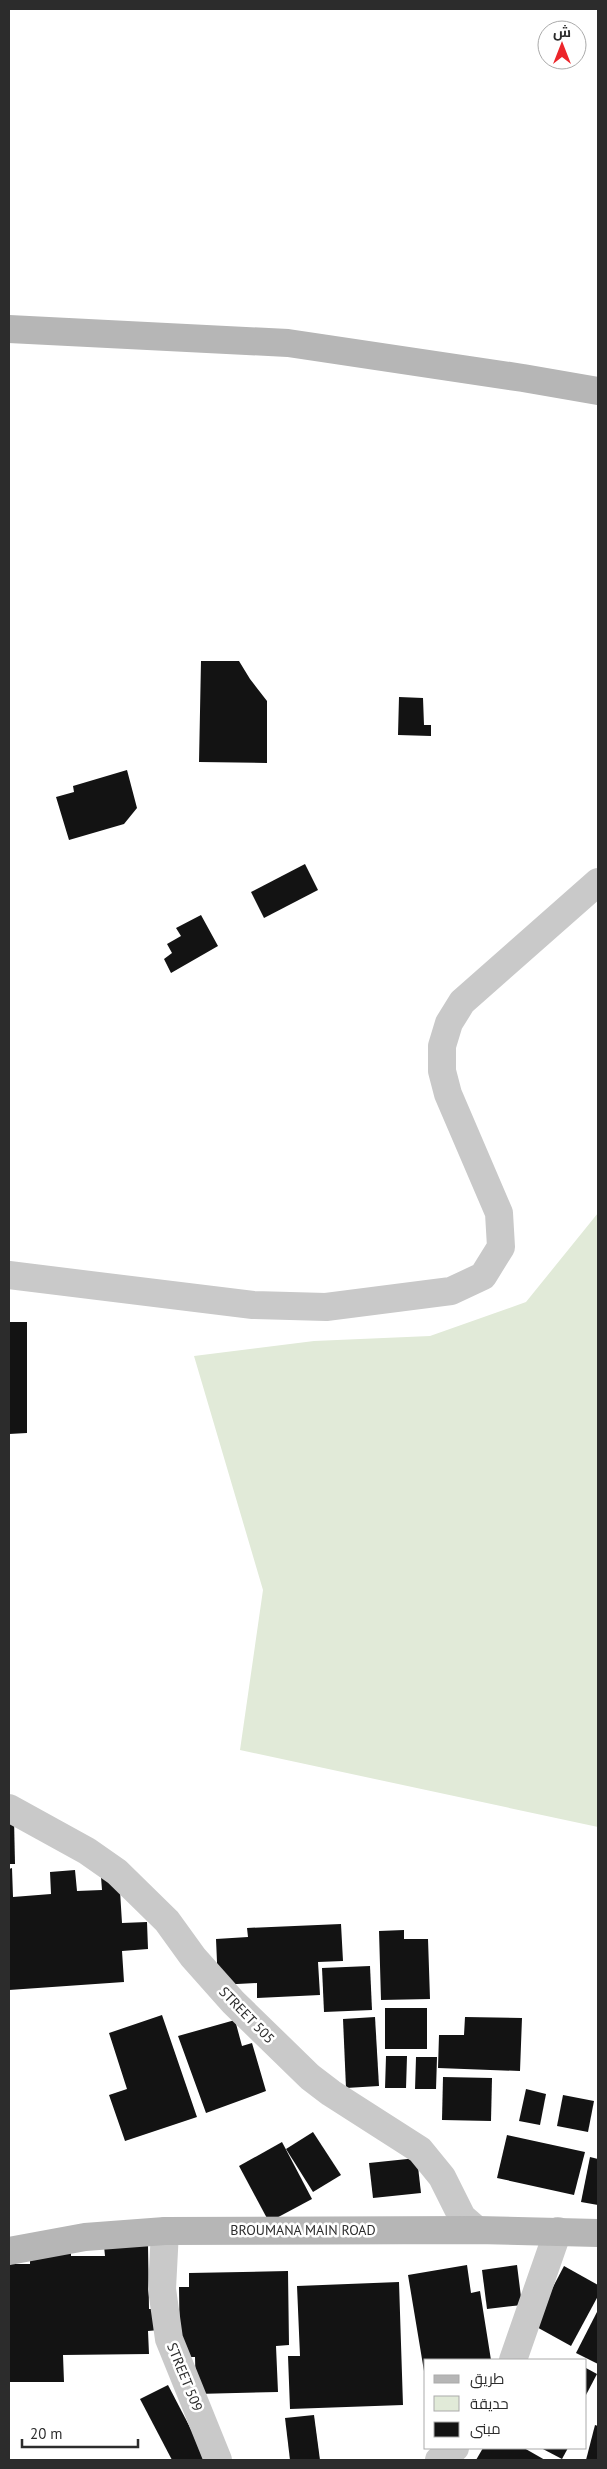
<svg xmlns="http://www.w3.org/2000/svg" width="607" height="2469" font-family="'PT Sans',Cairo,sans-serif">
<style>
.green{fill:#e1ead8}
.building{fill:#131313}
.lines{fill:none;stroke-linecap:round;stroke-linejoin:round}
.street{stroke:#c9c9c9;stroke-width:28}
.secondary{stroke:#b6b6b6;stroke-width:28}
.labels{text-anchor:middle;stroke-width:5;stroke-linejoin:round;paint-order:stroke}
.street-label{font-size:14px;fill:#2c2c2c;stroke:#fff}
</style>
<rect width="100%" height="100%" fill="#fff"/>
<path class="green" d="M 598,1213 L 598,1827 L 240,1750 L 263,1590 L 194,1356 L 314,1341 L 430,1336 L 526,1302 Z"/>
<g class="building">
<path d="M 201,661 L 239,661 L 250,679 L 267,701 L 267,763 L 199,762 Z"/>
<path d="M 399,697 L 423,698 L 424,725 L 431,725 L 431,736 L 398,735 Z"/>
<path d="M 127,770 L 137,808 L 124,824 L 69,840 L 56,797 L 74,792 L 73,786 Z"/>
<path d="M 305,864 L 318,890 L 264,918 L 251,892 Z"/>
<path d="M 201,915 L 218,946 L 171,973 L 164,959 L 172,953 L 167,944 L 181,936 L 176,928 Z"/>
<path d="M 9,1322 L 27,1322 L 27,1433 L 9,1434 Z"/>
<path d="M 9,1819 L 14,1819 L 15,1864 L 9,1864 Z"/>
<path d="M 12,1868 L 13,1897 L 51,1894 L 50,1872 L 75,1870 L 77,1891 L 102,1890 L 101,1877 L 119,1875 L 122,1923 L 147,1922 L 148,1949 L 122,1951 L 124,1982 L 9,1990 L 9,1869 Z"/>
<path d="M 341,1924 L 343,1961 L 318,1962 L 320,1995 L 257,1998 L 257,1983 L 218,1985 L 216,1939 L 248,1937 L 247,1928 Z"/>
<path d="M 404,1930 L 404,1939 L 428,1939 L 430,1999 L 381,2000 L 379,1931 Z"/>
<path d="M 370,1966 L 372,2010 L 324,2012 L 322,1968 Z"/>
<rect x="385" y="2008" width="42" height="41"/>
<path d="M 162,2015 L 197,2117 L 125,2141 L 109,2095 L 127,2089 L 109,2033 Z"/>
<path d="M 375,2017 L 379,2086 L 346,2088 L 343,2019 Z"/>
<path d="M 465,2017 L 522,2018 L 520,2071 L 438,2068 L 439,2035 L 464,2035 Z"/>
<path d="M 235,2020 L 242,2046 L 252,2043 L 266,2091 L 206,2113 L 178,2036 Z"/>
<path d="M 386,2056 L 407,2056 L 406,2088 L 385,2088 Z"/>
<path d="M 416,2057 L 437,2057 L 436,2089 L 415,2089 Z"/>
<path d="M 443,2077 L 492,2078 L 491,2121 L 442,2120 Z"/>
<path d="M 526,2089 L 546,2094 L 540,2125 L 519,2121 Z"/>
<path d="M 563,2095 L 594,2101 L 588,2132 L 557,2126 Z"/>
<path d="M 313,2132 L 341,2175 L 313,2192 L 286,2149 Z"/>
<path d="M 507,2135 L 585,2152 L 574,2195 L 497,2178 Z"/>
<path d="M 282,2142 L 312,2199 L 269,2222 L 239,2166 Z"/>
<path d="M 590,2157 L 598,2159 L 598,2205 L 581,2202 Z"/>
<path d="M 417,2158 L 421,2193 L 373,2198 L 369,2163 Z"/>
<path d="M 104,2246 L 148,2246 L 149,2309 L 159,2309 L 159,2330 L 148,2331 L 149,2354 L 63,2355 L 64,2382 L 9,2382 L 9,2264 L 30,2264 L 30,2251 L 71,2250 L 71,2256 L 105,2256 Z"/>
<path d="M 467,2265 L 471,2293 L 480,2291 L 491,2360 L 426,2360 L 425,2377 L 408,2275 Z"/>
<path d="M 517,2265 L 522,2305 L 487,2309 L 482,2270 Z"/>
<path d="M 564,2266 L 598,2285 L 598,2296 L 571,2346 L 533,2325 Z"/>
<path d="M 288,2271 L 289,2345 L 276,2346 L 278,2392 L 196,2394 L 195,2357 L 180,2357 L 179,2287 L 189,2287 L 189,2273 Z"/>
<path d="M 399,2282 L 403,2405 L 290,2409 L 288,2356 L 300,2356 L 297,2286 Z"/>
<path d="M 598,2310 L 598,2364 L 576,2353 Z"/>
<path d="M 586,2368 L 597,2374 L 586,2395 Z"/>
<path d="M 168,2385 L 207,2460 L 172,2460 L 140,2399 Z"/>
<path d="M 314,2415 L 320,2460 L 290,2460 L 285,2418 Z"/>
<path d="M 595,2425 L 598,2426 L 598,2460 L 586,2460 Z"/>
<path d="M 483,2448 L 524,2448 L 545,2460 L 476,2460 Z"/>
<path d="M 541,2448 L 568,2448 L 562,2459 Z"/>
</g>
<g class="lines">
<g class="street">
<path d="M 9,1275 L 253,1305 L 326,1307 L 451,1291 L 483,1276 L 501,1247 L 499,1213 L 448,1094 L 442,1071 L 442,1046 L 449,1023 L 462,1002 L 598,882"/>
<path d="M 9,1808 L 87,1851 L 117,1872 L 167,1921 L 193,1957 L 233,2002 L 310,2077 L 331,2093 L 420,2150 L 442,2177 L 462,2217 L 477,2230"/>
<path d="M 165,2231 L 162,2289 L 169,2339 L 218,2460"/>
<path d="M 513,2360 L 558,2231"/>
<path d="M 439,2460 L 455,2448"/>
</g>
<g class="secondary">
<path d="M 9,329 L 288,343 L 523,378 L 598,391"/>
<path d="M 9,2251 L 85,2237 L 165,2231 L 477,2230 L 598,2233"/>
</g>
</g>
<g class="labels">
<g class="street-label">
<text transform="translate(247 2015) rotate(46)" y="5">STREET 505</text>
<text x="303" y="2235">BROUMANA MAIN ROAD</text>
<text transform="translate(185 2377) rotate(68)" y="5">STREET 509</text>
</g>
</g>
<rect width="607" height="2469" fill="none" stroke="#2c2c2c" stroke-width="20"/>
<rect x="424" y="2359" width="162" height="90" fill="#ffffff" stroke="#ababab"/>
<rect x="434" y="2375" width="25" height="8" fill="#b6b6b6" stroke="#ababab"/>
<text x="470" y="2384" font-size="15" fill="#2c2c2c">طريق</text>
<rect x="434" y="2396" width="25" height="15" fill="#e1ead8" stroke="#ababab"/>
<text x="470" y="2409" font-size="15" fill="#2c2c2c">حديقة</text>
<rect x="434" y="2422" width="25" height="15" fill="#131313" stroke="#ababab"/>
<text x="470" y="2434" font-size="15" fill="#2c2c2c">مبنى</text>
<g transform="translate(562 45)"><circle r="24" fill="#ffffff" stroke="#ababab"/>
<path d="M0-4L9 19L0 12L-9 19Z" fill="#ec252a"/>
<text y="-8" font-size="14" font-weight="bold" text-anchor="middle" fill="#2c2c2c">ش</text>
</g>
<path d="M22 2439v8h116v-8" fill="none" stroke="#2c2c2c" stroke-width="2.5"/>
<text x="30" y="2439" font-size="15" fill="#2c2c2c" stroke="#ffffff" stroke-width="4" paint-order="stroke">20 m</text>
</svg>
